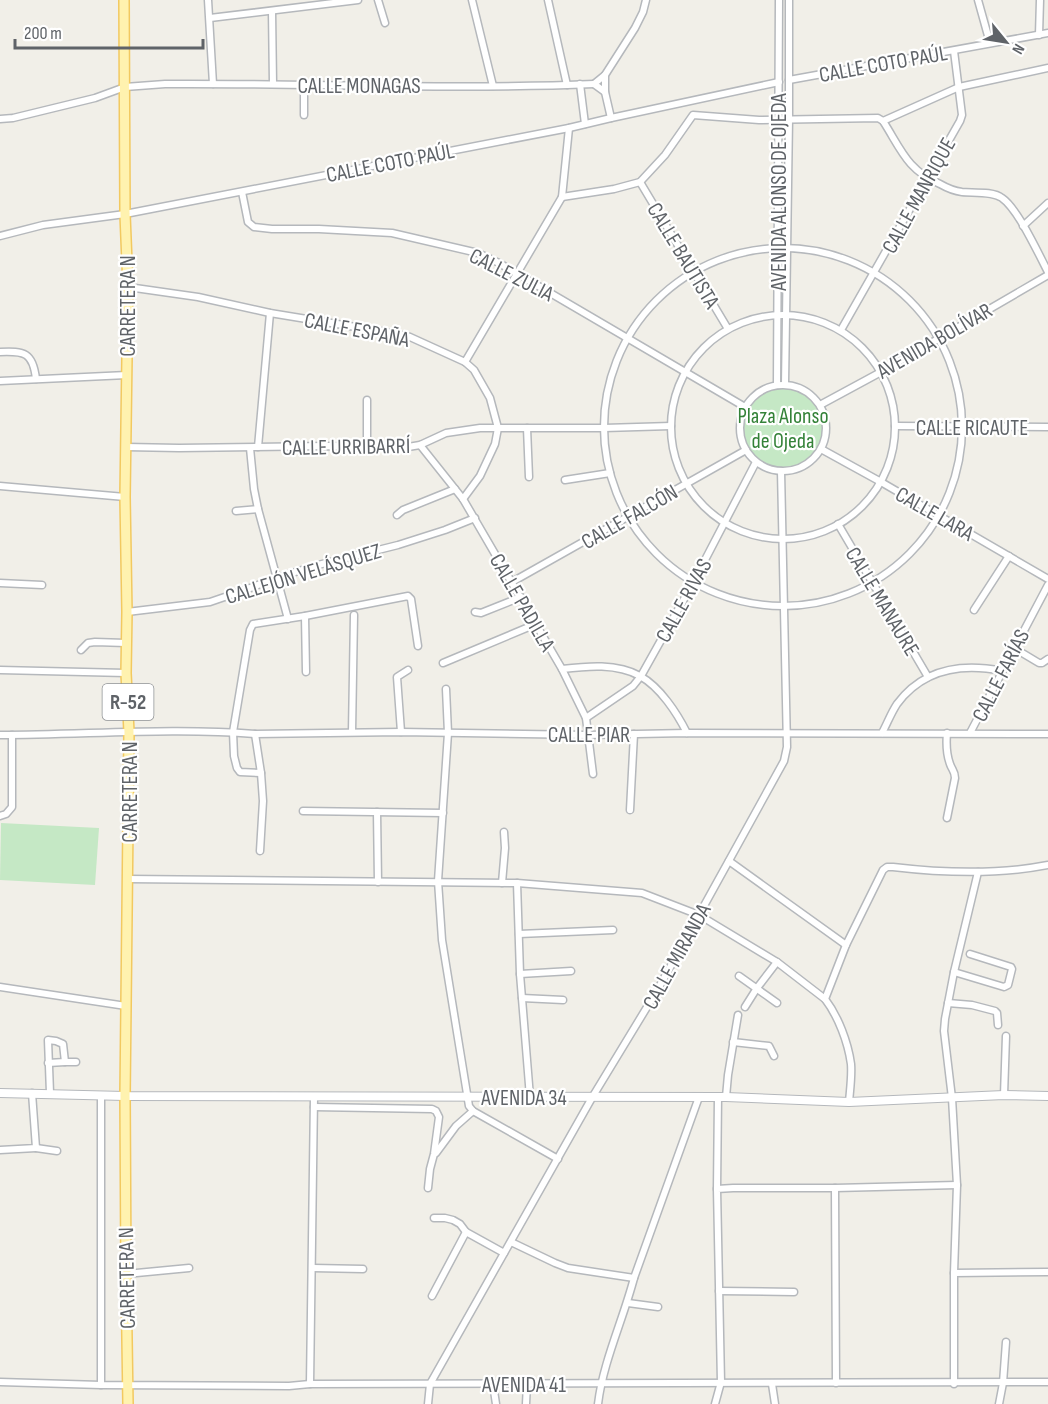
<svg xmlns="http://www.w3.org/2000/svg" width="1048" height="1404" font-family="'Sofia Sans Condensed',sans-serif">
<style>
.green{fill:#c5e8c5}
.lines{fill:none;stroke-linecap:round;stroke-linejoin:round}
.minor-casing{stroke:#b5b8bc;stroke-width:9}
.tertiary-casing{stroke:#b5b8bc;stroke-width:10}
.primary-casing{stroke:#f2c960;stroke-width:12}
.minor{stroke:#fff;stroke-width:6}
.tertiary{stroke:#fff;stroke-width:8}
.primary{stroke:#fff2af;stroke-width:9}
.labels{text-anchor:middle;stroke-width:4.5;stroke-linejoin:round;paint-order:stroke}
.shield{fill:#fff;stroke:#8f9295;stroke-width:1.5}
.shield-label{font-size:21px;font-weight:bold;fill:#5f6368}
.street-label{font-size:22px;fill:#5f6368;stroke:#fff}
.park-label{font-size:22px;fill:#348238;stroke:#fff}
</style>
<rect width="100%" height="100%" fill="#f1efe8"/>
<g class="green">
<circle cx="783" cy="428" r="43"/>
<path d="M 1,823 L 99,828 L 95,885 L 0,880 Z"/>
</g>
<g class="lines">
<g class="minor-casing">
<g id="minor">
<path d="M 208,0 L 213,84"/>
<path d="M 378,0 L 385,23"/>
<path d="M 472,0 L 493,86"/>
<path d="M 548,0 L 567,85"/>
<path d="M 978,0 L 990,43"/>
<path d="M 272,11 L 273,84"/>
<path d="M 210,18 L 358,0"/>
<path d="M 1039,35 L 1040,0"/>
<path d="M 605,75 L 594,84 L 605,92"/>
<path d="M 789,80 L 1048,33"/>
<path d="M 580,84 L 585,124"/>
<path d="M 304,115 L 304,84"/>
<path d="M 611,118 L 605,92 L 605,75 L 635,28 L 643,12 L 646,0"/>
<path d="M 0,119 L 13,118 L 95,98 L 125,87 L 165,84 C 308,83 451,90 594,84"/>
<path d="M 883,121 L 959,87 L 1048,68"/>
<path d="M 640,182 L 728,329"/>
<path d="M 242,192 L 248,222 L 254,227 L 272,229 L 319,229 L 392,233 L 478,253 L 499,263 L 745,407"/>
<path d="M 562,197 L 614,189 L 640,182 L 665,155 L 693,115 L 759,120 L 878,118 L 883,121 C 901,149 907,170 940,184 C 947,188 954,191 962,192 C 973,193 993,191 1002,198 C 1018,209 1038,253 1048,272"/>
<path d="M 1023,226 L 1048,203"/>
<path d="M 0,236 L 43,225 L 125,214 L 569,128 L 611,118 L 779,82"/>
<circle cx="783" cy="427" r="179"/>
<path d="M 128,287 L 198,297 L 270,313 L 386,332 L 410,337 L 465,362 L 474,370 L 490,398 L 498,428 L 495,444 L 480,476 L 463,499"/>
<circle cx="783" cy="427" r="112"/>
<path d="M 841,330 L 960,121 L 962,115 L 954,51"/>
<path d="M 0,352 C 24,351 33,352 36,379"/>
<path d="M 465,362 L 562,197 L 569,128"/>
<path d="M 0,381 L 127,375"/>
<path d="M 785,384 L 789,119 L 789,0"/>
<circle cx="783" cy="428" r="43"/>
<path d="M 777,385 L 779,0"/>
<path d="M 820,405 L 881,372 L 1048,275"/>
<path d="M 895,426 L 1048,427"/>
<path d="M 527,428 L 529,477"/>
<path d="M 420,445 L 463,499 L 562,669 L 586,718 L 593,774"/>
<path d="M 367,446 L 367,400"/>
<path d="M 126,447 L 179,448 L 327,446 L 408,447 L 420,445 L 446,433 L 480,428 L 604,428 L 671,426"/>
<path d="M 258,447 L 270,313"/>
<path d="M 250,448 L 254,489 L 258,509 L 288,619"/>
<path d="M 821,449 L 881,482 L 1048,579"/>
<path d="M 565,480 L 610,473"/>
<path d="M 0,486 L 125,497"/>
<path d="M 236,511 L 258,509"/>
<path d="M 397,515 L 403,510 L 455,489"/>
<path d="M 838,524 L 928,677"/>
<path d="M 512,582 L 746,450"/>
<path d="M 0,583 L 42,585"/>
<path d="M 974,610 L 1009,556"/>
<path d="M 127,612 L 210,602 L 245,590 L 276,578 L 318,565 L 398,545 L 445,530 L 475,518"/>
<path d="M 475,612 L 481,613 L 521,597"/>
<path d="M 305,616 L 306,672"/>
<path d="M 1014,648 L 1039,663 L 1042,663 L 1048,659"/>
<path d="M 81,650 L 88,643 L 95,642 L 126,643"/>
<path d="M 443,663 L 536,624"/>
<path d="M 562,669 C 587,666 617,663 640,676 C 660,687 677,713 687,733"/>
<path d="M 0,670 L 126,673"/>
<path d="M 446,689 L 448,733 L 438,881 L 442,940 L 469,1106 L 473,1111 L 558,1159"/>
<path d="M 586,718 L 633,686 L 641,676 L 693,583 L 756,462"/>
<path d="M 352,732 L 354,615"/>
<path d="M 401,732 L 397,677 L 408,670"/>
<path d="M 882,733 C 887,724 891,713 897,704 C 923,669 962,663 1002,671"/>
<path d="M 970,733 L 1048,585"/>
<path d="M 255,734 L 261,773 L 240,772 L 237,768 L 234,756 L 233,732 L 250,630 L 253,624 L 305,616 L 408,596 L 411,599 L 418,646"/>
<path d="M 0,735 C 85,735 171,727 255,734 L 401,732 L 587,735 L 687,733 L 1048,734"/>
<path d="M 630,810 L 634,734"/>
<path d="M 303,811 L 443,813"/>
<path d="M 377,812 L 378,882"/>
<path d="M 0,816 L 6,814 L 12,807 L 12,735"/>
<path d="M 947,818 L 955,778 C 955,771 952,770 950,764 C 946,753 946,744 947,733"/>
<path d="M 260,851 L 263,801 L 261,773"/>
<path d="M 729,861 L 846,945"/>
<path d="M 128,879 L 517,883 L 642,893 L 699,915 L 777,962 L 825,999"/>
<path d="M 502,883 L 505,848 L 504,832"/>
<path d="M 517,883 L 520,974 L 530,1097"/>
<path d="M 519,934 L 613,930"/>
<path d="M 954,972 L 1004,987 L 1008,985 L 1012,969 L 1011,967 L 970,954"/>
<path d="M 520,974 L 571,971"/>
<path d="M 739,976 L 777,1003"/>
<path d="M 0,987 L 126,1006"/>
<path d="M 522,998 L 563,1000"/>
<path d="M 948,1003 L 972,1005 L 995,1011 L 997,1013 L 998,1025"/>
<path d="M 745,1007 L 757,988 L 777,962"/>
<path d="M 733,1042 L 769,1046 L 774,1056"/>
<path d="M 48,1063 L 65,1062"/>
<path d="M 50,1093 L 48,1040 L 56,1041 L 63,1044 L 65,1062 L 76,1062"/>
<path d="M 1004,1095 L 1006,1036"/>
<path d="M 726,1097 L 728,1075 L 738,1015"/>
<path d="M 849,1102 C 850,1090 852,1076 851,1064 C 848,1042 838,1016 825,999 L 846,945 L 883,870 L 887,867 L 893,867 C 944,873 997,875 1048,865"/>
<path d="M 314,1107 L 432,1109 L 436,1111 L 439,1117 L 434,1154 L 430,1169 L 428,1188"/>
<path d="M 36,1148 L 57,1151"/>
<path d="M 0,1150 L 36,1148 L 32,1093"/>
<path d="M 436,1153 L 456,1126 L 473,1111"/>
<path d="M 835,1188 L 836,1383"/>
<path d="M 717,1189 L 718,1097"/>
<path d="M 434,1218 L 445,1218 L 453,1220 L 460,1224 L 466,1232 L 504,1253"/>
<path d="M 511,1242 L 555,1263 L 568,1268 L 634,1278"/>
<path d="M 313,1268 L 363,1269"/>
<path d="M 954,1273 L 957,1185 L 952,1098 L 944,1031 L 945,1019 L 954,972 L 978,872"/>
<path d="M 126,1274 L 189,1268"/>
<path d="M 719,1291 L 794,1292"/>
<path d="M 432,1296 L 466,1232"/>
<path d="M 628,1303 L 658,1307"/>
<path d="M 0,1382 L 101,1385 L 289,1386 L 310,1384 L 1048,1382"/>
<path d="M 310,1384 L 314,1097"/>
<path d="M 493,1384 L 496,1404"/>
<path d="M 772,1384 L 775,1404"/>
<path d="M 954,1384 L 954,1273 L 1048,1272"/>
<path d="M 101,1385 L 101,1096"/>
<path d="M 428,1404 L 430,1384 L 593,1096 L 658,989 L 784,761 L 787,747 L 781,471"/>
<path d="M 526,1404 L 527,1384"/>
<path d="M 598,1404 C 603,1362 623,1320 634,1278 L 699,1097"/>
<path d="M 715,1404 L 721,1382 L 717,1189 L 733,1188 L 835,1188 L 957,1185"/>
<path d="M 999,1404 L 1003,1383 L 1006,1342"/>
</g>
</g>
<g class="tertiary-casing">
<path id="tertiary" d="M 0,1093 L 125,1096 L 726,1097 L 849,1102 L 1004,1095 L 1048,1096"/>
</g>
<g class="primary-casing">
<path id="primary" d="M 124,0 L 125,214 L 128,287 L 125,497 L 127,612 L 126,673 L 129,732 L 125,1096 L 126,1274 L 128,1404"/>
</g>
<use href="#minor" class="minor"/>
<use href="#tertiary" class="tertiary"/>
<use href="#primary" class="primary"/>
</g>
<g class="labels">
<rect class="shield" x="102.5" y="684" width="51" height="36" rx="4.5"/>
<g class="shield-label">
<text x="128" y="709">R-52</text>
</g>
<g class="street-label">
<text transform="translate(883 63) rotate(-10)" y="8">CALLE COTO PAÚL</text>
<text x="359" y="93">CALLE MONAGAS</text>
<text transform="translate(390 162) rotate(-11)" y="8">CALLE COTO PAÚL</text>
<text transform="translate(778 192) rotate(-90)" y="8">AVENIDA ALONSO DE OJEDA</text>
<text transform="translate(918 195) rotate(-61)" y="8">CALLE MANRIQUE</text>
<text transform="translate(684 255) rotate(59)" y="8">CALLE BAUTISTA</text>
<text transform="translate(512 274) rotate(27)" y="8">CALLE ZULIA</text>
<text transform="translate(127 306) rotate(-90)" y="8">CARRETERA N</text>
<text transform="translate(357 329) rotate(11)" y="8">CALLE ESPAÑA</text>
<text transform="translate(934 340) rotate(-30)" y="8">AVENIDA BOLÍVAR</text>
<text x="972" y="435">CALLE RICAUTE</text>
<text transform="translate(346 446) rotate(-1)" y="8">CALLE URRIBARRÍ</text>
<text transform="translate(935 513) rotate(30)" y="8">CALLE LARA</text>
<text transform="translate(629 516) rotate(-30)" y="8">CALLE FALCÓN</text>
<text transform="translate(303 573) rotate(-17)" y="8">CALLEJÓN VELÁSQUEZ</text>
<text transform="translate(683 600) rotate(-61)" y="8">CALLE RIVAS</text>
<text transform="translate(883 601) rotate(59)" y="8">CALLE MANAURE</text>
<text transform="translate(523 602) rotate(60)" y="8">CALLE PADILLA</text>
<text transform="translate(1000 675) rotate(-63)" y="8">CALLE FARÍAS</text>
<text x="589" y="742">CALLE PIAR</text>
<text transform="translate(129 792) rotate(-90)" y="8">CARRETERA N</text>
<text transform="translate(676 956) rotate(-61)" y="8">CALLE MIRANDA</text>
<text x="524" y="1105">AVENIDA 34</text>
<text transform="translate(126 1278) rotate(-91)" y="8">CARRETERA N</text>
<text x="524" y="1392">AVENIDA 41</text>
</g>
<g class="park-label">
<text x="783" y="423">Plaza Alonso<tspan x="783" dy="25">de Ojeda</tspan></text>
</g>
</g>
<g transform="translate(1006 42) rotate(120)" stroke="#ffffff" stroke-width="4.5" paint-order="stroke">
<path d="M0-4.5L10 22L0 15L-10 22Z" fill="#5f6368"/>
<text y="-9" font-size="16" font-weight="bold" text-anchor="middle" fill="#5f6368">N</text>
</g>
<path d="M15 39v9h188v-9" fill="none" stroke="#5f6368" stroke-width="3"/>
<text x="24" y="39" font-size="18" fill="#5f6368" stroke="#ffffff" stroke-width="4.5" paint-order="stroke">200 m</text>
</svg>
